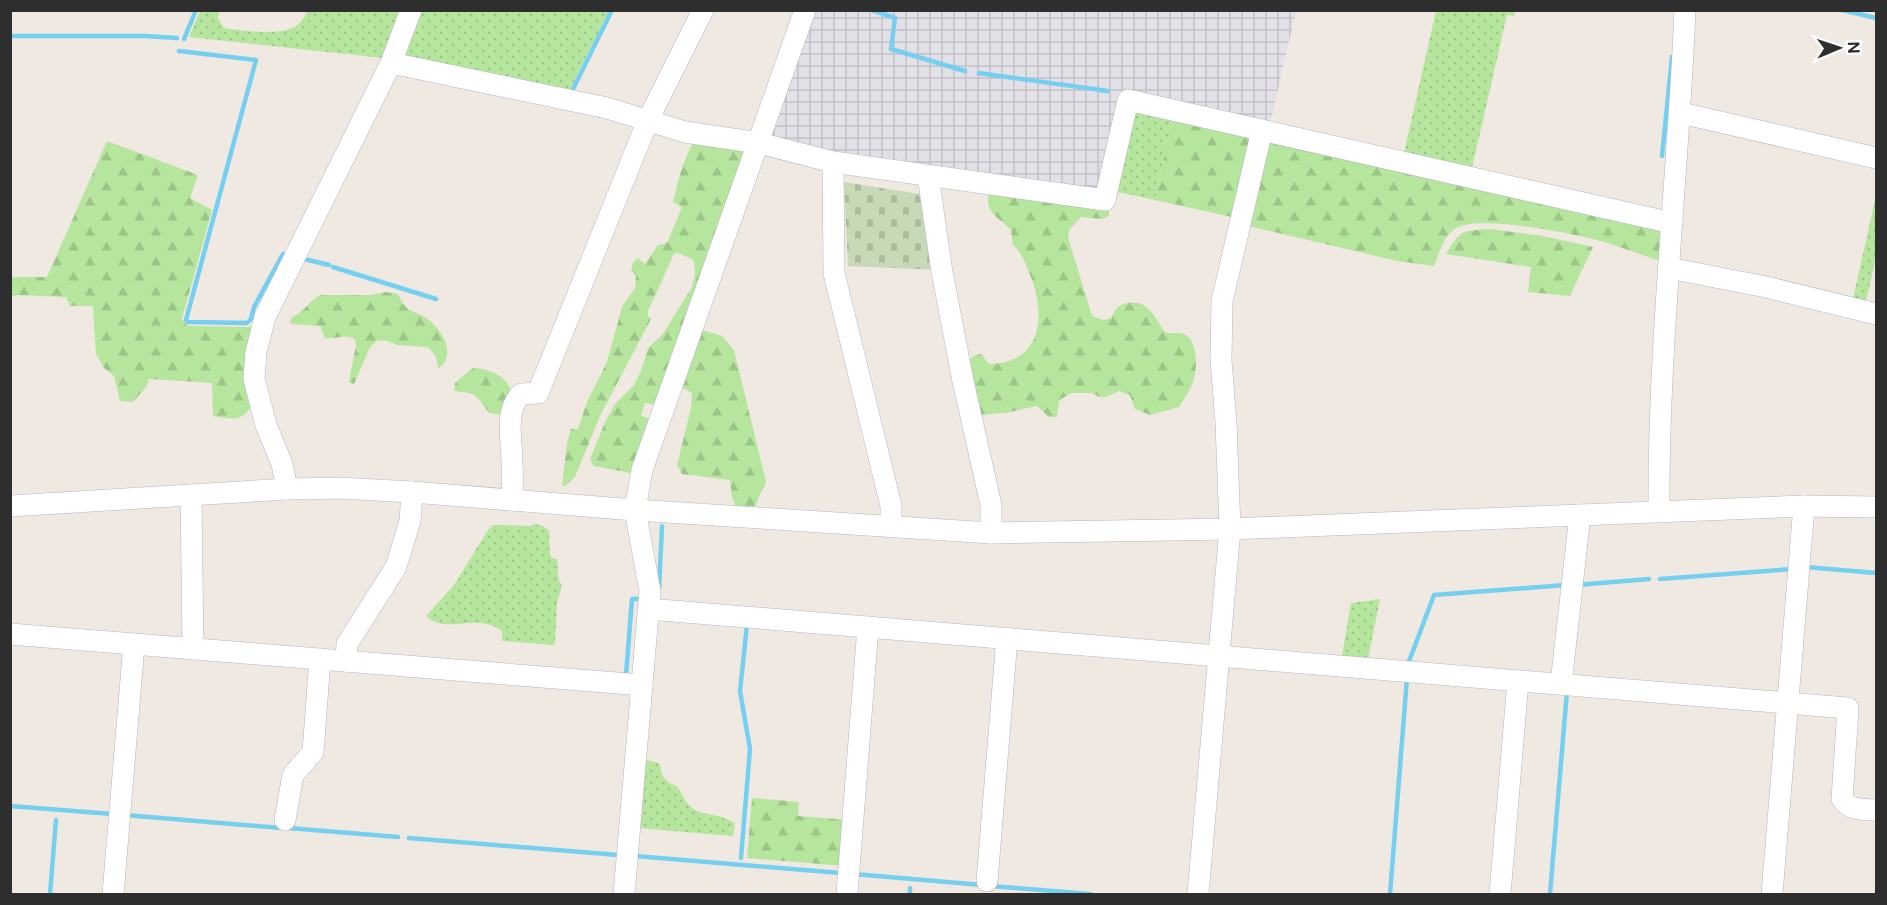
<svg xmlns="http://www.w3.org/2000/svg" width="1887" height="905" font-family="'Public Sans',sans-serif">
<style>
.industrial{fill:url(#industrial-grid)}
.grass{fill:url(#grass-dots)}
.forest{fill:url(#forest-firs)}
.cemetery{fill:url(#cemetery-stones)}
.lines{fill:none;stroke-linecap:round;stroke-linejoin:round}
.stream{stroke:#75cff0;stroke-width:4.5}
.minor-casing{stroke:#b4b7c1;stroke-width:22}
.minor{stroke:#fff;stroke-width:21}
</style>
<defs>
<pattern id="industrial-grid" width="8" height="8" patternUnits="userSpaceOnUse" patternTransform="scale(1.5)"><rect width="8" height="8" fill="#e3e1e8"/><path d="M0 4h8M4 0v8" fill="none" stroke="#c3c1c7"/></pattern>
<pattern id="grass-dots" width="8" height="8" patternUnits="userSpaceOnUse" patternTransform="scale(1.5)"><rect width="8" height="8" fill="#b6e59e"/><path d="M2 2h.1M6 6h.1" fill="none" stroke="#9dc588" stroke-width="1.8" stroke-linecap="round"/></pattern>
<pattern id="forest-firs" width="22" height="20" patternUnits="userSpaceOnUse" patternTransform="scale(1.5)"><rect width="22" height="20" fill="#b6e59e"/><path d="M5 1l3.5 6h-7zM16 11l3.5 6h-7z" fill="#9dc588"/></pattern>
<pattern id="cemetery-stones" width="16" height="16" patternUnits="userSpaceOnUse" patternTransform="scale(1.5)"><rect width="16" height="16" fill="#c8d9b8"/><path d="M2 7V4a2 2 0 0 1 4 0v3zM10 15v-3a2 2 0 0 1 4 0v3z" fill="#acbb9e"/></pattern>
</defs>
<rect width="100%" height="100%" fill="#efe9e1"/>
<path class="industrial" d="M 810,11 L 1296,11 L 1270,124 L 1124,90 L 1102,187 L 1095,192 L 838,155 L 768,139 Z"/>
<g class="grass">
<path d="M 200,11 L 219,11 L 218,18 L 224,28 C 240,31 284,36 296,26 C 301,23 305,16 307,11 L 402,11 L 383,58 L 189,37 Z"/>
<path d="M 418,11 L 609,11 L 567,95 L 403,60 Z"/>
<path d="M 1436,11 L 1515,11 L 1514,16 L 1507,15 L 1471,172 L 1403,157 Z"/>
<path d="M 1131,110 L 1173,117 L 1155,200 L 1113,191 Z"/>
<path d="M 1876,196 L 1876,257 L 1865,306 L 1852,303 Z"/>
<path d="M 535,524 L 543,526 L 549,531 L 550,555 L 552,558 L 557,559 C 559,569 556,578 562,586 L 557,603 L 555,645 L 502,641 L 502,631 C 476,611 448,636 426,616 L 454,585 L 488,530 L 493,525 L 531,526 Z"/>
<path d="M 1380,599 L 1367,664 L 1341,662 L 1351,603 Z"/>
<path d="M 642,759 L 659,763 C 662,777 665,782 678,787 C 696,825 706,806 735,823 L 733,836 L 637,828 Z"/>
</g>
<g class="forest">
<path d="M 1173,117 L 1254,134 L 1236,218 L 1155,200 Z"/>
<path d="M 696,139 L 747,146 L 659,406 L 645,403 L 641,415 L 653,421 L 636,471 L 630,473 L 594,466 L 590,459 L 606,420 L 615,404 L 634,385 L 641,371 L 648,348 L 663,334 L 692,287 L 695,274 L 694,262 L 692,259 L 678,253 L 674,254 L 648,311 L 648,316 L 651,319 L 600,416 L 575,477 L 565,486 L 562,486 L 567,443 L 571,429 L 578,429 L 587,402 L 607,362 L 622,307 L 635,288 L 636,275 L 631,270 L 633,263 L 638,258 L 645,264 L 658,245 L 667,243 L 682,207 L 673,202 C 678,182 683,156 696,139 Z"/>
<path d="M 107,141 L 198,175 L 190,198 L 212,210 L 182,319 L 188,326 L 256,327 L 253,404 C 241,423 233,419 213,416 L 212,383 L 149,379 L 146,387 L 133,402 L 120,401 L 114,376 L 104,368 L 96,354 L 93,306 L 70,306 L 66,297 L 18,295 L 11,296 L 11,277 L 47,277 Z"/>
<path d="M 1263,141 L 1664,228 L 1663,262 C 1641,255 1619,246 1597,240 C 1571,233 1473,213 1453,230 C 1443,238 1439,254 1434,266 L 1397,261 L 1244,225 Z"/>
<path d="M 989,189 L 1109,208 L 1109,216 L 1102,219 L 1081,217 L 1070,229 L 1068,237 L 1092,316 L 1103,320 L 1111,318 C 1115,310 1118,305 1127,303 C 1149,299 1154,317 1165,332 C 1171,334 1179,332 1184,334 C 1199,340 1197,370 1193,382 C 1190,391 1184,399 1179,407 L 1150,415 L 1135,409 L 1130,395 L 1119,391 L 1106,397 L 1099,397 L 1092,393 L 1072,393 L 1059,400 L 1057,417 L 1049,417 L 1037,406 L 1005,413 L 978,415 L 969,361 L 973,356 L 981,354 L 989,364 C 1042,363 1046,317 1031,277 C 1026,265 1023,254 1013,245 L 1011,230 C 996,215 984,213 989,189 Z"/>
<path d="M 1490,229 L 1543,236 L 1593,247 L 1570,296 L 1528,292 L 1531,267 L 1446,254 C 1461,229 1462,231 1490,229 Z"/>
<path d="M 386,292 L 398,294 C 400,298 402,303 405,306 C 409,312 420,313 426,318 C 441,328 458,354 439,368 L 435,355 L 428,347 L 397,345 L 387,341 L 378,340 L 370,347 L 354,384 L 349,382 L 356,345 L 355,339 C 344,333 336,340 325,338 L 320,326 L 293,324 L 290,322 L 292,317 C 305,312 309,300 321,295 L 371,295 Z"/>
<path d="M 699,329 L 722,336 L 734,350 L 766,482 L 754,508 L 744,508 L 736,506 L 732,497 L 730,480 L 682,474 L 677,465 L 691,408 L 692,393 L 683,388 L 680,382 Z"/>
<path d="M 473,368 C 488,368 514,378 511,398 C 510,403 505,410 502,415 L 490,413 C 484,408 480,398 473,394 C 467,391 460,394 454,390 L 455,383 Z"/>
<path d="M 752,798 L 799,802 L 798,816 L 848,820 L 845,866 L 747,858 Z"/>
</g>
<path class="cemetery" d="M 844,182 L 919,194 L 938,270 L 848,266 Z"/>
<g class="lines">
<g class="stream">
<path d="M 872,10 L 895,18 L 891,49 L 965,71"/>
<path d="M 1842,10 L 1876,18"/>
<path d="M 10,36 L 145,36 L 177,38"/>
<path d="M 184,39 L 196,10"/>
<path d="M 179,51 L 256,60 L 186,320 L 188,322 L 247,323 L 251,319 L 254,307 L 283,254"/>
<path d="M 979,73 L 1108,91"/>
<path d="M 571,93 L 612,10"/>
<path d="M 1662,156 L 1672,57"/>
<path d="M 304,259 L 329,265"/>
<path d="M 333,267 L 436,299"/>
<path d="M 1806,567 L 1876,573"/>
<path d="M 1660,579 L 1792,569"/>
<path d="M 1577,585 L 1649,579"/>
<path d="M 659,589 L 662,526"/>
<path d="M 1408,664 L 1434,595 L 1566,585"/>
<path d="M 623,675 L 626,675 L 632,599 L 640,599"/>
<path d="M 10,806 L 113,814"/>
<path d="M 125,815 L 281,828"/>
<path d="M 289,828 L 398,837"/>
<path d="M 409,838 L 618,855"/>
<path d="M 635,856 L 841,873"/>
<path d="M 741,858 L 750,749 L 740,691 L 747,625"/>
<path d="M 854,874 L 982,885"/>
<path d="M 991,886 L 1090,894"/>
<path d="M 50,894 L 56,820"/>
<path d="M 910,894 L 910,888"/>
<path d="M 1390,894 L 1407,678"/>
<path d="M 1550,894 L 1567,691"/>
</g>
<g class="minor-casing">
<g id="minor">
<path d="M 391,63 L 607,108 L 685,132 L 759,143 L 833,162 L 1105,200 L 1128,100 L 1672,223"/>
<path d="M 1681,113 L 1876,158"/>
<path d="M 833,162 L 834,273 L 891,506 L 891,527"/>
<path d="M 928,176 L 942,272 L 963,381 L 991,505 L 991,533"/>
<path d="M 1669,268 L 1766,287 L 1876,314"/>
<path d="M 287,489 L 282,464 L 266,425 L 254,379 L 256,352 L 265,317 L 391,63 L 411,10"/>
<path d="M 191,495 L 193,649"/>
<path d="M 512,500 C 512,488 513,475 512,462 C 512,440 504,411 521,394 L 538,393 L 648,120 L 703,10"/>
<path d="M 10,506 L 287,489 L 340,488 L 412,492 L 635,510 L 991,533 L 1230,529 L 1804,506 L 1876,507"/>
<path d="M 1659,512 C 1658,345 1678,178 1685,10"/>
<path d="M 648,609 L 1848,708 L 1842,799 C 1850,811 1863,809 1876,810"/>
<path d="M 10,634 L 642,685"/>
<path d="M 346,661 L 347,644 L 396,567 L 410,521 L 412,492"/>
<path d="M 1561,684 L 1580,515"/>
<path d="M 285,820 L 293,775 L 313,752 L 320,659"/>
<path d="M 987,881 L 1007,638"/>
<path d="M 113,894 L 134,644"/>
<path d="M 624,894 L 650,591 L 635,510 L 642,470 L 805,10"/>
<path d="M 847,894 L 868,627"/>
<path d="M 1198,894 L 1230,529 L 1226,423 L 1221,360 L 1222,301 L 1262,130"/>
<path d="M 1500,894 L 1518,681"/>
<path d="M 1772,894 L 1804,506"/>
</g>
</g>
<use href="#minor" class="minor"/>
</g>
<rect width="1887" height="905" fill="none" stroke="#2e2e2e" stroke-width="24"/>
<g transform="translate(1839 48) rotate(88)" stroke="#ffffff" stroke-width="4.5" paint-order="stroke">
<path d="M0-4.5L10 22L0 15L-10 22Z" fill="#2e2e2e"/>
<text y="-9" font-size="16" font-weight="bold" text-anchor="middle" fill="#2e2e2e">N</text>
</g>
</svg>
